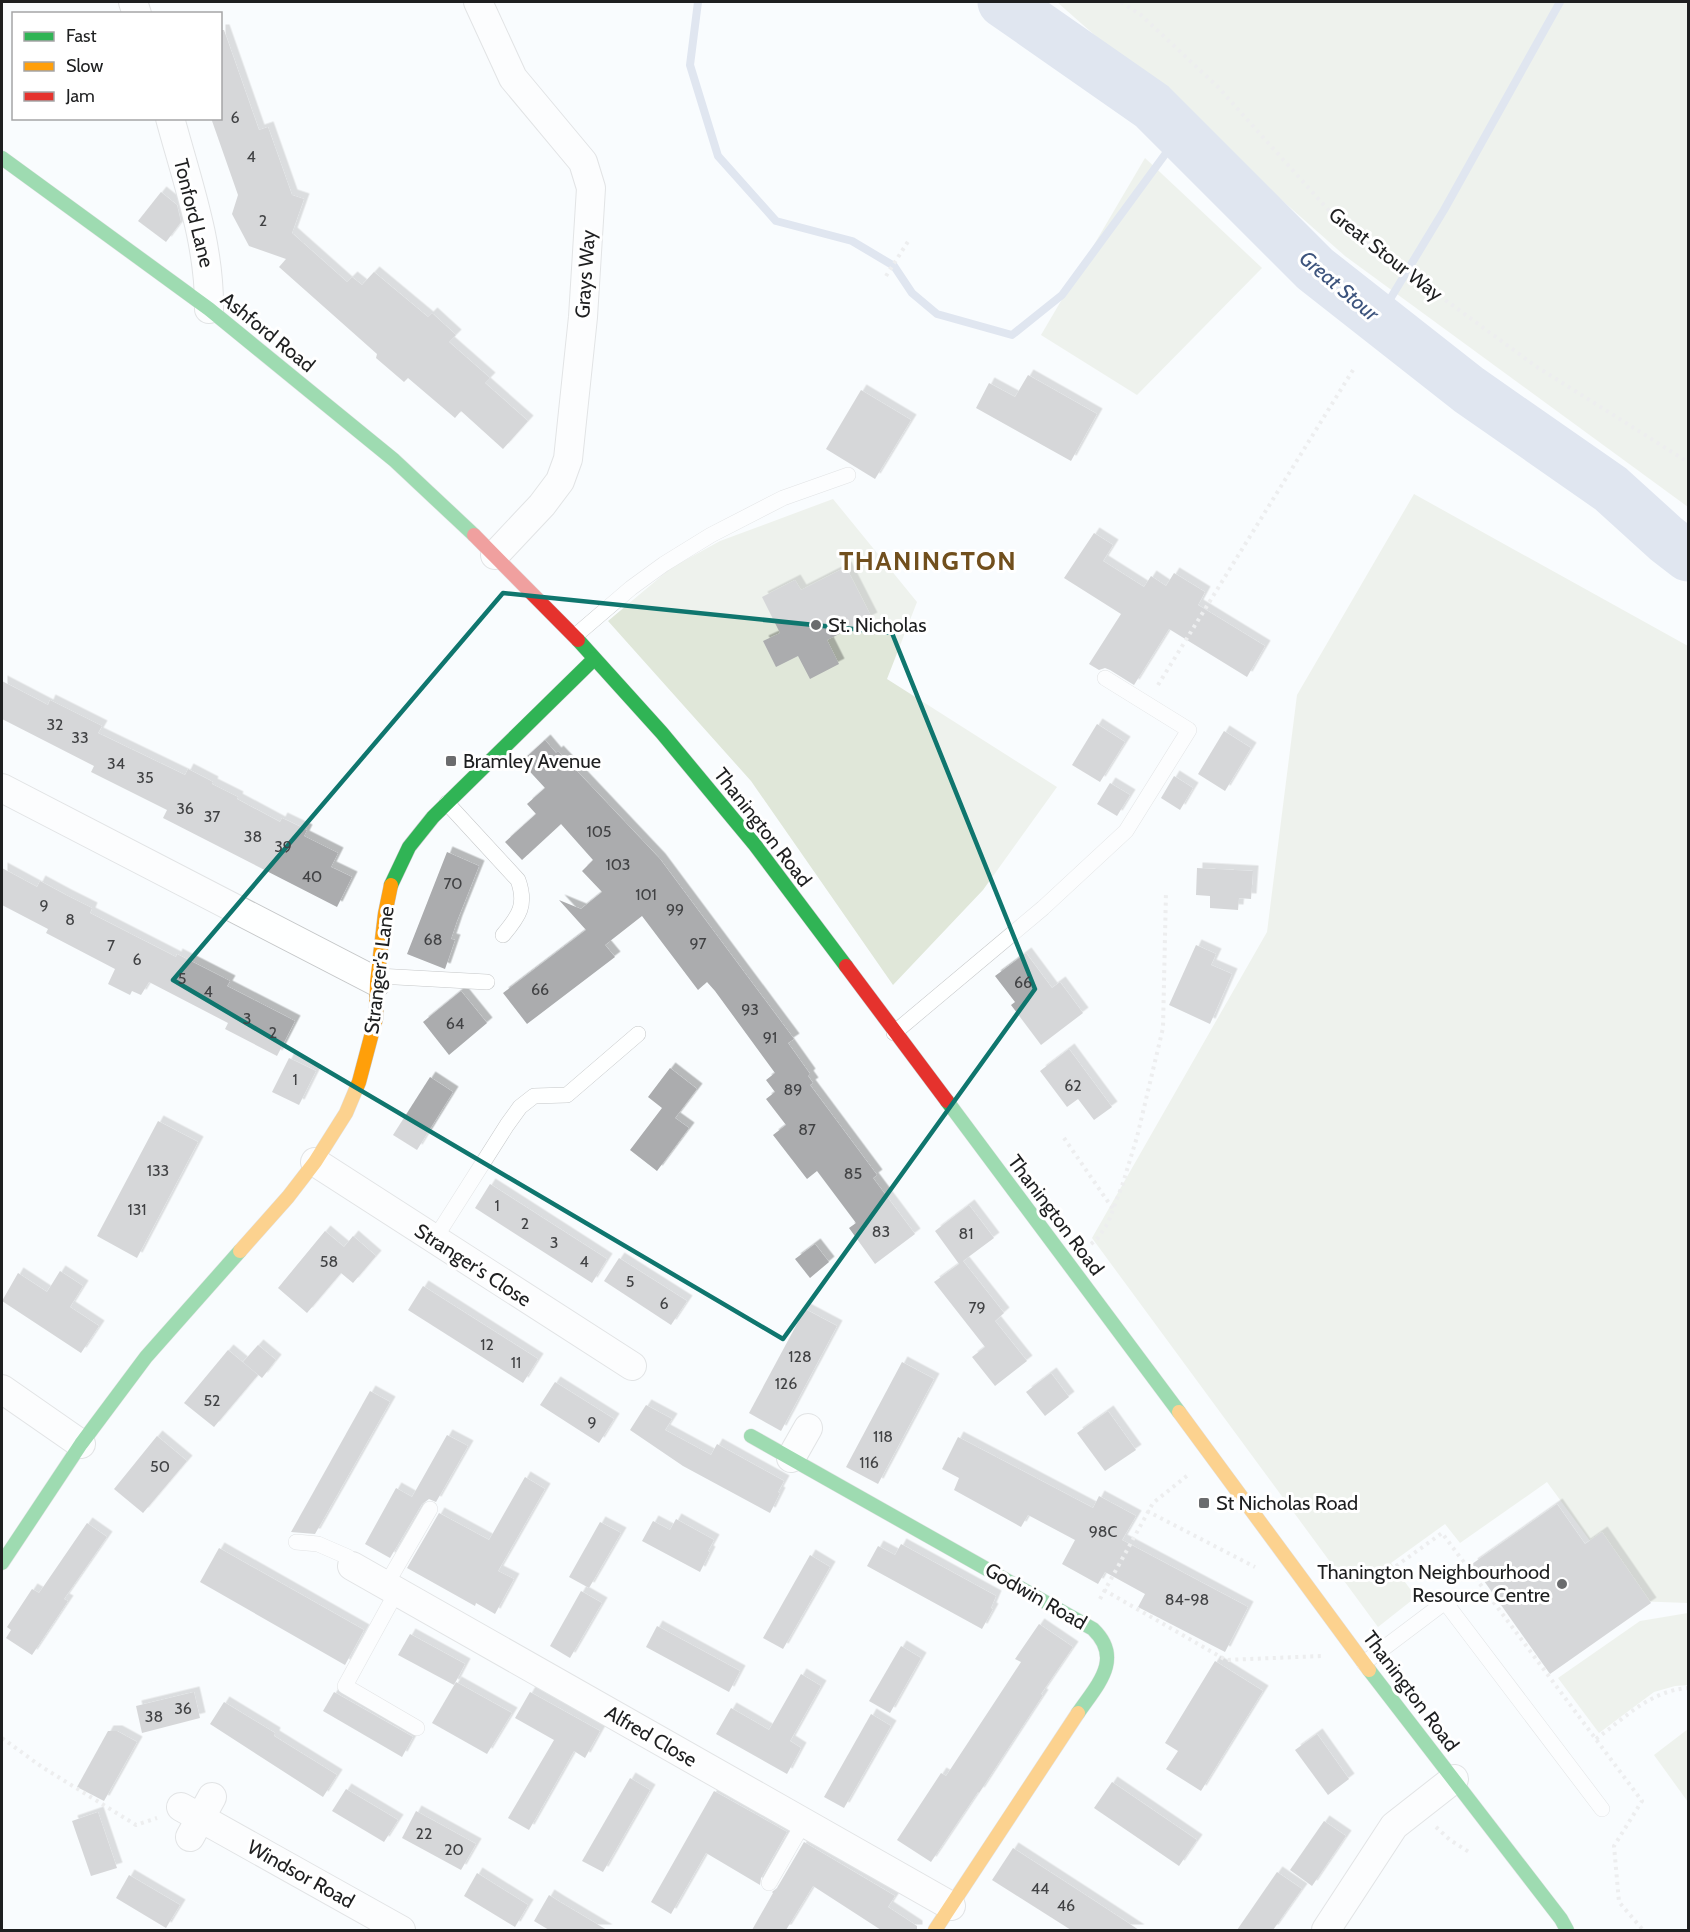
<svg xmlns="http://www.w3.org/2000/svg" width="1690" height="1932" font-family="Cabin,sans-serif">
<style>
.green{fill:#e0e7d9}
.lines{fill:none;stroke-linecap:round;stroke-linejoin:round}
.stream{stroke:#c0cce1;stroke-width:8}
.river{stroke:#c0cce1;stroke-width:51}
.building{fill:#abacae;filter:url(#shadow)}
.lane-casing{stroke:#c5c7c8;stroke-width:16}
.street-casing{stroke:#c5c7c8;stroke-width:30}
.fast-casing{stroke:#c5c7c8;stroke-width:15}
.slow-casing{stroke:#c5c7c8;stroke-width:15}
.jam-casing{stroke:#c5c7c8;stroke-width:15}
.path{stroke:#ddddde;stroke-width:4;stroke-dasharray:3 4.5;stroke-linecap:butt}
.lane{stroke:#feffff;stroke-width:15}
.street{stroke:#feffff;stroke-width:28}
.fast{stroke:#30b455;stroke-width:14}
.slow{stroke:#ff9f0a;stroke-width:14}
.jam{stroke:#e5322d;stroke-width:14}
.marked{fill:none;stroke:#0f766e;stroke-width:4.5;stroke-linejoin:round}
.poi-dot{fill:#6b6c6e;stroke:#fff;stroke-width:2}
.labels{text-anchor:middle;stroke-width:6;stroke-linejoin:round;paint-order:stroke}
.number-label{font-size:16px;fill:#414244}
.street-label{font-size:20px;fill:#1e1f20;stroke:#fff}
.poi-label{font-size:20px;fill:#1e1f20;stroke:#fff;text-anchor:start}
.water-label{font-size:21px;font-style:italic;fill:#3d547d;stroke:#fff}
.district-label{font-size:26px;font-weight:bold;letter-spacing:1.5px;fill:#714f1d;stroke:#fff}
</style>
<defs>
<filter id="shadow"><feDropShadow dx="5.5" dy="-5.5" stdDeviation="0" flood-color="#0004"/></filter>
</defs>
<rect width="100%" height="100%" fill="#f9fcfe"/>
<g class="green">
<path d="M 1057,2 L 1688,2 L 1688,507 L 1345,256 Z"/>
<path d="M 1145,158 L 1262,268 L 1137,395 L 1041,335 Z"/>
<path d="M 1414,494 L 1688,646 L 1688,1603 L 1634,1601 L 1547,1482 L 1460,1543 L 1445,1524 L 1391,1563 L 1416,1597 L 1378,1627 L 1092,1238 L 1267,932 L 1297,695 Z"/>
<path d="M 833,499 L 917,602 L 887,679 L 1057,787 L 983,890 L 893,985 L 751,781 L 608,621 L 671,568 L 720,541 Z"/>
<path d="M 1688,1613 L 1688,1685 L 1675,1686 L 1654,1692 L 1599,1733 L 1558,1678 L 1640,1621 Z"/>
<path d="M 1688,1729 L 1688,1802 L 1654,1755 Z"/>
</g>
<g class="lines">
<g class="stream">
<path d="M 698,2 L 690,65 L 718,156 L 776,221 L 852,241 L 894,266 L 912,293 L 937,314 L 1012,335 L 1062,295 L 1180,134"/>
<path d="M 1378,319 L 1444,210 L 1560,2"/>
</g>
<path class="river" d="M 1003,2 L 1152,106 L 1315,269 L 1469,390 L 1611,489 L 1666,539 L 1688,556"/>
</g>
<g class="building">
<path d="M 220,30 L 224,30 L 259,130 L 268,127 L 292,195 L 304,199 L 292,233 L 347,282 L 352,277 L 362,285 L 374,272 L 428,317 L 432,313 L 456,335 L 449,342 L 490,378 L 485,383 L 528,421 L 503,449 L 461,411 L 455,418 L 408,378 L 404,382 L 376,358 L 377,354 L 279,267 L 286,259 L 249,246 L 232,214 L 238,195 L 211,118 L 220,118 Z"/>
<path d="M 161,192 L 177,205 L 181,222 L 166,242 L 138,221 Z"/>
<path d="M 1028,375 L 1097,414 L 1071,461 L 976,408 L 989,383 L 1015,397 Z"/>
<path d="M 861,390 L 911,420 L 875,479 L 826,449 Z"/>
<path d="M 1094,533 L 1113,545 L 1103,561 L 1144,587 L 1151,576 L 1166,586 L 1174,573 L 1205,592 L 1198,605 L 1265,646 L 1247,677 L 1169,629 L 1134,685 L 1110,670 L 1105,668 L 1099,670 L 1089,664 L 1121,614 L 1064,578 Z"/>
<path d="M 846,567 L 872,618 L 827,640 L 839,664 L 810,679 L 798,656 L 776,667 L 763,641 L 780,633 L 762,597 L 795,580 L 801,590 Z"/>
<path d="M 2,681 L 48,705 L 50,700 L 102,726 L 98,733 L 185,775 L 188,769 L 213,782 L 212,784 L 238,797 L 237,799 L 280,822 L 282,818 L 307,830 L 304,836 L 338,853 L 331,867 L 352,877 L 337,907 L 163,818 L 167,810 L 91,772 L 94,766 L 2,719 Z"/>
<path d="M 1097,724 L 1125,742 L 1100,782 L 1072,765 Z"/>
<path d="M 1224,731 L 1251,748 L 1225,791 L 1198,774 Z"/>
<path d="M 545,740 L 556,753 L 558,751 L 660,859 L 794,1039 L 788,1043 L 810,1074 L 808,1076 L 813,1083 L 810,1085 L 877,1175 L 873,1178 L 915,1234 L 875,1264 L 849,1228 L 856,1223 L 817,1171 L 807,1179 L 773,1135 L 786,1125 L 766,1099 L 775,1092 L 766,1080 L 775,1073 L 715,991 L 707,982 L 698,990 L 642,916 L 605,945 L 615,957 L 527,1024 L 503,993 L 586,930 L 559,900 L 581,909 L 602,892 L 582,871 L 593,860 L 561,824 L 522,860 L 505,842 L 536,814 L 527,804 L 545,788 L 521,762 Z"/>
<path d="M 1174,776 L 1193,788 L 1180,810 L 1161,798 Z"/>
<path d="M 1110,783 L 1130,795 L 1117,816 L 1097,804 Z"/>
<path d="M 447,852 L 479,866 L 457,921 L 451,939 L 455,940 L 445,969 L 407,954 Z"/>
<path d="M 2,868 L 37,887 L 40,881 L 66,895 L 92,908 L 90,913 L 176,957 L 177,954 L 230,981 L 227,986 L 295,1021 L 277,1056 L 225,1029 L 228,1023 L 149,982 L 141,995 L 132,991 L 130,995 L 108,984 L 115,969 L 46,933 L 48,929 L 2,905 Z"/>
<path d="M 1197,868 L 1253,871 L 1251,899 L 1239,898 L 1238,910 L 1210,908 L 1210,896 L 1196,895 Z"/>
<path d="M 1196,945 L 1216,954 L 1211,965 L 1232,974 L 1210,1024 L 1169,1005 Z"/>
<path d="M 1026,953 L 1052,988 L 1060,982 L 1083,1013 L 1041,1045 L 1011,1005 L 1015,1002 L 995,976 Z"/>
<path d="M 461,991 L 487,1023 L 449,1055 L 423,1022 Z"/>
<path d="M 1069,1049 L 1112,1107 L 1094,1120 L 1078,1099 L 1067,1107 L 1040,1071 Z"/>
<path d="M 289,1058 L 316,1071 L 299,1105 L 272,1092 Z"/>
<path d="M 670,1068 L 697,1089 L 675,1118 L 689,1128 L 657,1171 L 630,1150 L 662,1108 L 648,1097 Z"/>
<path d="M 430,1077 L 453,1092 L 417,1150 L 393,1135 Z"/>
<path d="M 158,1121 L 198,1142 L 137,1258 L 97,1236 Z"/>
<path d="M 490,1184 L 607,1259 L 592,1283 L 475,1208 Z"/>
<path d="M 969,1205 L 994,1238 L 963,1261 L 1004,1313 L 995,1321 L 1027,1361 L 995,1386 L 972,1357 L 985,1347 L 934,1282 L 959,1264 L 935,1231 Z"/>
<path d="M 325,1231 L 344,1247 L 353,1236 L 376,1256 L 353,1283 L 341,1273 L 307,1313 L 278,1288 Z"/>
<path d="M 815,1244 L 829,1262 L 810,1278 L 795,1259 Z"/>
<path d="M 619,1258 L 687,1301 L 671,1325 L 604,1281 Z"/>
<path d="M 60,1271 L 83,1286 L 70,1307 L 99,1326 L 81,1353 L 2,1301 L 18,1273 L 47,1292 Z"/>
<path d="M 423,1286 L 538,1359 L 523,1383 L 408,1310 Z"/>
<path d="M 805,1309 L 837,1326 L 781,1431 L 749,1413 Z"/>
<path d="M 258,1345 L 276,1360 L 262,1378 L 243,1362 Z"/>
<path d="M 228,1350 L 258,1375 L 214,1427 L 184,1403 Z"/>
<path d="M 902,1362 L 934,1379 L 878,1484 L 846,1467 Z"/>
<path d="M 1051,1373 L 1069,1397 L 1045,1416 L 1026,1392 Z"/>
<path d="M 555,1382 L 614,1419 L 599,1443 L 540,1405 Z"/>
<path d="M 370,1391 L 390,1402 L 315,1534 L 291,1532 Z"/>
<path d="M 646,1405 L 672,1419 L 665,1430 L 711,1455 L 717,1444 L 784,1481 L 778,1492 L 780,1493 L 770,1513 L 683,1466 L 630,1430 Z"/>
<path d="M 1108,1411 L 1136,1450 L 1105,1471 L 1077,1433 Z"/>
<path d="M 447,1435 L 468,1446 L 436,1502 L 429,1499 L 422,1504 L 390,1558 L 365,1544 L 396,1488 L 412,1497 Z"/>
<path d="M 157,1436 L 187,1461 L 143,1513 L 114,1489 Z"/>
<path d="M 958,1437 L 1093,1508 L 1099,1496 L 1136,1516 L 1122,1540 L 1248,1607 L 1225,1652 L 1138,1607 L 1145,1594 L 1105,1572 L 1098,1584 L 1062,1564 L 1075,1540 L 1028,1515 L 1021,1527 L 954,1490 L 959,1478 L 942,1469 Z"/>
<path d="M 525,1477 L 545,1489 L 498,1571 L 514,1579 L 495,1614 L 476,1603 L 475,1606 L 407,1568 L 439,1513 L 489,1540 Z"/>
<path d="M 1557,1504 L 1585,1544 L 1602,1532 L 1651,1603 L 1550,1674 L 1472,1564 Z"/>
<path d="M 676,1519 L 714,1540 L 708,1551 L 710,1552 L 700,1572 L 642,1541 L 653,1521 L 670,1530 Z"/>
<path d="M 600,1522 L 621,1533 L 589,1588 L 569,1577 Z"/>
<path d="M 87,1523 L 107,1537 L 64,1599 L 68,1601 L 32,1655 L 6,1638 L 11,1630 L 7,1627 L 32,1589 L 39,1593 Z"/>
<path d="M 901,1544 L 996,1596 L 991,1608 L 993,1609 L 982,1629 L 867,1566 L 878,1546 L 895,1555 Z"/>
<path d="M 219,1548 L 364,1630 L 345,1665 L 200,1582 Z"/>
<path d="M 810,1555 L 830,1567 L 783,1649 L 763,1638 Z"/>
<path d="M 581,1591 L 602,1603 L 570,1658 L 550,1646 Z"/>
<path d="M 1039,1624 L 1073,1647 L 1041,1694 L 1043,1695 L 979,1793 L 978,1792 L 931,1862 L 897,1840 L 941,1773 L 946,1776 L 1021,1662 L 1015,1659 Z"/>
<path d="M 657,1626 L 740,1671 L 729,1692 L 646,1647 Z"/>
<path d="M 410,1634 L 465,1664 L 454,1685 L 398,1655 Z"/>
<path d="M 901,1646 L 921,1658 L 890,1713 L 869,1701 Z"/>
<path d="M 1215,1661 L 1263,1691 L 1201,1791 L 1166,1769 L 1178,1751 L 1165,1743 Z"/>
<path d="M 801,1674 L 821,1686 L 790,1741 L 801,1748 L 787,1774 L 716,1734 L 731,1708 L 769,1730 Z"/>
<path d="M 456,1682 L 512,1713 L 487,1754 L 432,1723 Z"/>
<path d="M 194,1692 L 200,1718 L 142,1733 L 136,1706 Z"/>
<path d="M 334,1692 L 413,1737 L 402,1757 L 323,1711 Z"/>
<path d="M 530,1692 L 600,1731 L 585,1758 L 574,1751 L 529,1830 L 508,1818 L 554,1740 L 515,1718 Z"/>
<path d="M 224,1702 L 275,1733 L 274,1736 L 337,1775 L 323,1797 L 210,1724 Z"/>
<path d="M 871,1714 L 891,1726 L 844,1808 L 824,1797 Z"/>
<path d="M 108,1731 L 117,1731 L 137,1742 L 104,1801 L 77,1787 Z"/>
<path d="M 1317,1734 L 1349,1779 L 1328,1795 L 1295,1750 Z"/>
<path d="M 630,1778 L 650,1790 L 603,1872 L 582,1861 Z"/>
<path d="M 1112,1782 L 1197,1840 L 1179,1866 L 1094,1808 Z"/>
<path d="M 346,1789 L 398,1820 L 384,1842 L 332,1811 Z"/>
<path d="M 714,1791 L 787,1832 L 761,1878 L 760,1885 L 706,1853 L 671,1914 L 651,1902 Z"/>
<path d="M 416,1811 L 476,1844 L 461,1870 L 402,1838 Z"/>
<path d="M 98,1812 L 117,1868 L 91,1876 L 72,1821 Z"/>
<path d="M 1324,1821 L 1346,1836 L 1312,1886 L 1290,1870 Z"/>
<path d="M 804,1842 L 895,1896 L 888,1907 L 917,1926 L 917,1930 L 881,1930 L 813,1886 L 786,1930 L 752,1930 L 773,1893 L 772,1892 L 777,1888 Z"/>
<path d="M 1013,1848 L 1084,1894 L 1139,1930 L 1071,1930 L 992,1880 Z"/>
<path d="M 1277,1872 L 1302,1889 L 1273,1930 L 1237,1930 Z"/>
<path d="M 477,1873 L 528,1905 L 515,1927 L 464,1896 Z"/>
<path d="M 129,1875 L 180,1905 L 166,1928 L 116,1898 Z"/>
<path d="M 549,1895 L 560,1902 L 607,1930 L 549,1930 L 534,1921 Z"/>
</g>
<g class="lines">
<g class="lane-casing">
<g id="lane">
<path d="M 575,636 L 631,588 L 664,564 L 711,535 L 783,498 L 848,475"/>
<path d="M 447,803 L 518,880 C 527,905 519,916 503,935"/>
<path d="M 378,976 L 487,982"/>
<path d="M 894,1033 L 1043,908 L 1126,831 L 1189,730 L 1105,678"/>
<path d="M 434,1240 L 507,1125 L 520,1107 L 534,1096 L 567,1095 L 638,1034"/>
<path d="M 296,1542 L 318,1544 L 348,1557 L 352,1566"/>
<path d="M 386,1585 L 430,1509"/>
<path d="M 397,1591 L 345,1686 L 417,1728"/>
<path d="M 1364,1663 L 1445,1602 L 1602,1809"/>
<path d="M 769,1883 L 804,1822"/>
</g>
</g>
<g class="street-casing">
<g id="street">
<path d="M 133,2 L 137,14"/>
<path d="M 478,2 L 513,78 L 583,162 L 591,188 L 583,317 L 568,459 L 560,481 L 542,505 L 495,555"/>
<path d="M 170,118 C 187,181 210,244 209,309"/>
<path d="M 2,788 L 377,982"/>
<path d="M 315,1162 L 632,1366"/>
<path d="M 2,1389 L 81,1444"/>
<path d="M 791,1458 L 808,1428"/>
<path d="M 352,1566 L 951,1906"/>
<path d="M 181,1807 L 401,1930"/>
<path d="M 190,1837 L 212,1797"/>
<path d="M 1326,1930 L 1394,1826 L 1454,1779"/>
</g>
</g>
<g class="fast-casing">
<g id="fast">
<path d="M 2,158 L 209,309 L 394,460 L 474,535"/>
<path d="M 578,640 L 662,733 L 755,845 L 846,966"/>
<path d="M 391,885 L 409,847 L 433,817 L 594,659"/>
<path d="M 947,1101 L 1179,1412"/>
<path d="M 751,1436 L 1093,1629 C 1124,1659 1097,1685 1078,1713"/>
<path d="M 2,1563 L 81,1444 L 146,1357 L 240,1251"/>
<path d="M 1369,1670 L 1561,1919 L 1567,1930"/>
</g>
</g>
<g class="slow-casing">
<g id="slow">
<path d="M 240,1251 L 288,1197 L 315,1162 L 346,1113 L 359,1082 L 376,1018 L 377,982 L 385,914 L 391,885"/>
<path d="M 1179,1412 L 1369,1670"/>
<path d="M 935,1930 L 1078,1713"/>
</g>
</g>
<g class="jam-casing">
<g id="jam">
<path d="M 474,535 L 578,640"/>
<path d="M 846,966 L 947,1101"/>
</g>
</g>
<g class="path">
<path d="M 1121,2 L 1141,15 L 1218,87 L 1340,223 L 1537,367 L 1688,462"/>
<path d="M 886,276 L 909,240"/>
<path d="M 1158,685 L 1353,370"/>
<path d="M 1064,1138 L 1113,1209"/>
<path d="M 1091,1244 L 1098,1238 L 1108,1223 L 1123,1183 L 1137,1137 L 1163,1028 L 1166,891"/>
<path d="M 1147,1511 L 1255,1567"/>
<path d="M 1396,1566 L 1442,1533 L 1642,1801 L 1614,1846 L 1619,1902 L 1643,1930"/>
<path d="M 1104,1590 L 1226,1660 L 1322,1656"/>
<path d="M 1100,1599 L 1153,1503 L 1188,1475"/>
<path d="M 2,1738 L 42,1767 L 136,1825 L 157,1818"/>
<path d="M 1596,1739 C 1626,1717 1650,1691 1688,1688"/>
<path d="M 1436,1827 L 1450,1840 L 1469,1852"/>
</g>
<use href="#lane" class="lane"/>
<use href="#street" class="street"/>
<use href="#fast" class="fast"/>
<use href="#slow" class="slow"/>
<use href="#jam" class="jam"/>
</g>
<path d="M0 0H1690V1932H0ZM 503,593 L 892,633 L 1035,989 L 783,1339 L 173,980 Z" fill="#f9fcfe" fill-opacity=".55" fill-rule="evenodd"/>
<path class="marked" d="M 503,593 L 892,633 L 1035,989 L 783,1339 L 173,980 Z"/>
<g class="poi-dot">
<circle cx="816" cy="625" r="6"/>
<rect x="445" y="755" width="12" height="12" rx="3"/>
<rect x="1198" y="1497" width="12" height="12" rx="3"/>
<circle cx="1562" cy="1584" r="6"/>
</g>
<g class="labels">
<g class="number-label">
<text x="235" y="123">6</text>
<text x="251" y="162">4</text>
<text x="263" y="226">2</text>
<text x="55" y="730">32</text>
<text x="80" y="743">33</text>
<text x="116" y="769">34</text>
<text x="145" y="783">35</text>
<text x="185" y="814">36</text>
<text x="212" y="822">37</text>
<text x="599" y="837">105</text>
<text x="253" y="842">38</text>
<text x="283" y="852">39</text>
<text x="618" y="870">103</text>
<text x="312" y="882">40</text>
<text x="453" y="889">70</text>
<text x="646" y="900">101</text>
<text x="44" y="911">9</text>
<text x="675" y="915">99</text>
<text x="70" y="925">8</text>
<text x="433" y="945">68</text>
<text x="698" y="949">97</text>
<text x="111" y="951">7</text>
<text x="137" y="965">6</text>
<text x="182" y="984">5</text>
<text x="1023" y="988">66</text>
<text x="540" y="995">66</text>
<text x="208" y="997">4</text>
<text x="750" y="1015">93</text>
<text x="247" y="1024">3</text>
<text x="455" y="1029">64</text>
<text x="273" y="1038">2</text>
<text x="770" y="1043">91</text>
<text x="295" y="1085">1</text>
<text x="1073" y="1091">62</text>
<text x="793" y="1095">89</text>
<text x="807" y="1135">87</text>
<text x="158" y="1176">133</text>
<text x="853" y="1179">85</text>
<text x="497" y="1211">1</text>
<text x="137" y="1215">131</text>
<text x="525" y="1229">2</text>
<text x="881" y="1237">83</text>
<text x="966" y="1239">81</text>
<text x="554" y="1248">3</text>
<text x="329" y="1267">58</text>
<text x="584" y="1267">4</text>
<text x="630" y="1287">5</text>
<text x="664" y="1309">6</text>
<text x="977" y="1313">79</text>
<text x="487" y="1350">12</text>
<text x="800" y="1362">128</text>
<text x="516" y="1368">11</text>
<text x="786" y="1389">126</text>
<text x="212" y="1406">52</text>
<text x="592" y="1428">9</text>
<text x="883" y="1442">118</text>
<text x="869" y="1468">116</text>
<text x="160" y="1472">50</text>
<text x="1103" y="1537">98C</text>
<text x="1187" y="1605">84-98</text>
<text x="183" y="1714">36</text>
<text x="154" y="1722">38</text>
<text x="424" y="1839">22</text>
<text x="454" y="1855">20</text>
<text x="1040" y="1894">44</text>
<text x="1066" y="1911">46</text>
</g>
<g class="street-label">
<text transform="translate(194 213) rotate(76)" y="7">Tonford Lane</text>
<text transform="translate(1386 254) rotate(38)" y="7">Great Stour Way</text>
<text transform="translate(585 274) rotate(-86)" y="7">Grays Way</text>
<text transform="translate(268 332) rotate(39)" y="7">Ashford Road</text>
<text transform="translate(763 827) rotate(52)" y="7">Thanington Road</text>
<text transform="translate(379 970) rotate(-83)" y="7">Stranger's Lane</text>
<text transform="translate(1056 1215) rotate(53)" y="7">Thanington Road</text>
<text transform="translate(473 1265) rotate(33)" y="7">Stranger's Close</text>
<text transform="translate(1036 1596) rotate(30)" y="7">Godwin Road</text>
<text transform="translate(1411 1691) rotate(53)" y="7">Thanington Road</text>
<text transform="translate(651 1736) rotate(30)" y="7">Alfred Close</text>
<text transform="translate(301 1874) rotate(29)" y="7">Windsor Road</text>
</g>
<g class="poi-label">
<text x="828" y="632">St. Nicholas</text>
<text x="463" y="768">Bramley Avenue</text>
<text x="1216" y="1510">St Nicholas Road</text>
<text x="1550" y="1579" text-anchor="end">Thanington Neighbourhood<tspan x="1550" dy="23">Resource Centre</tspan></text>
</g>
<g class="water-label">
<text transform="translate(1339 286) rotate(40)" y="7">Great Stour</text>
</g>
<g class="district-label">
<text x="928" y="570">THANINGTON</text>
</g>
</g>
<rect width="1690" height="1932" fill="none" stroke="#1e1f20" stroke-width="6"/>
<rect x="12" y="12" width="210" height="108" fill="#ffffff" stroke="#a5a5a6" stroke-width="1.5"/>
<rect x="24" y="32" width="30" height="9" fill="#30b455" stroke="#a5a5a6" stroke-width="1.5"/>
<text x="66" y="42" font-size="18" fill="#1e1f20">Fast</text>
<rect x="24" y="62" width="30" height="9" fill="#ff9f0a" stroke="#a5a5a6" stroke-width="1.5"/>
<text x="66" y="72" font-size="18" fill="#1e1f20">Slow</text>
<rect x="24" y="92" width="30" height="9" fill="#e5322d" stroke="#a5a5a6" stroke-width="1.5"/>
<text x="66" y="102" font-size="18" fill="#1e1f20">Jam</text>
</svg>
